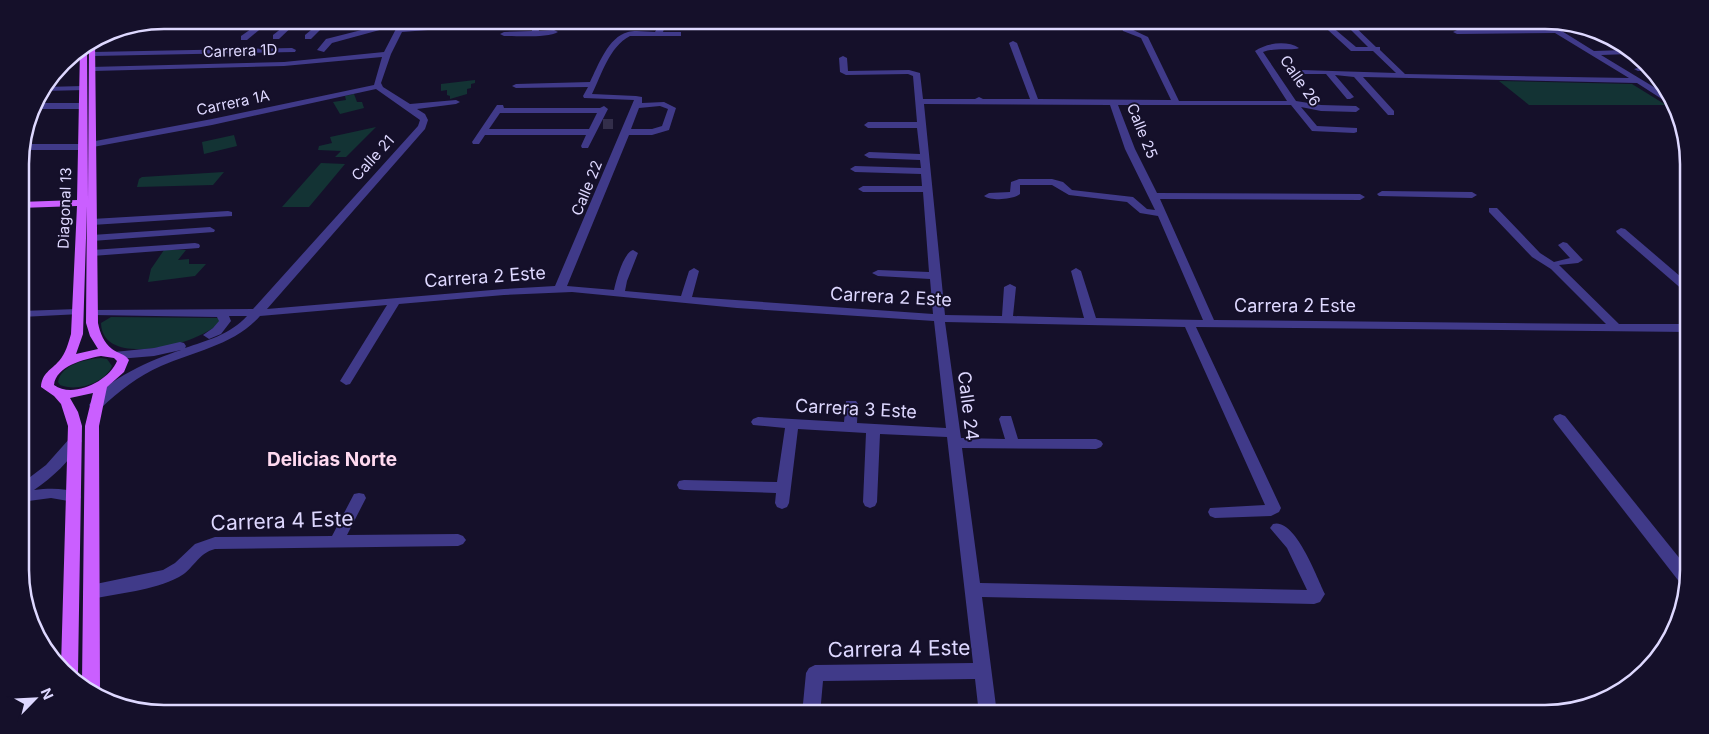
<svg xmlns="http://www.w3.org/2000/svg" width="1709" height="734" font-family="Inter,sans-serif">
<style>
.green{fill:#133334}
.lines{fill:none;stroke-linecap:round;stroke-linejoin:round}
.minor-tunnel{stroke:#332e4a;stroke-width:10;stroke-dasharray:10 5;stroke-linecap:butt}
.minor{fill:#403a89;fill-rule:evenodd}
.major{fill:#ca5fff;fill-rule:evenodd}
.labels{text-anchor:middle;stroke-width:4;stroke-linejoin:round;paint-order:stroke}
.far-street-label{font-size:15px;fill:#ded8ff;stroke:#15102a}
.street-label{font-size:18px;fill:#ded8ff;stroke:#15102a}
.neighbourhood-label{font-size:19px;font-weight:bold;fill:#ffdaf0;stroke:#15102a}
.near-street-label{font-size:21px;fill:#ded8ff;stroke:#15102a}
.rim{fill:none;stroke:#ded8ff;stroke-width:2.5}
</style>
<rect width="100%" height="100%" fill="#15102a"/>
<g class="green">
<path d="M 475,80 L 475,83 L 471,84 L 471,88 L 467,89 L 467,94 L 450,99 L 450,96 L 447,95 L 447,90 L 441,91 L 441,84 Z"/>
<path d="M 1499,81 L 1632,84 L 1666,105 L 1529,105 Z"/>
<path d="M 354,94 L 357,102 L 362,102 L 364,108 L 340,114 L 333,102 L 346,100 L 345,96 Z"/>
<path d="M 376,127 L 346,157 L 335,157 L 341,151 L 318,150 L 319,146 L 332,143 L 330,137 Z"/>
<path d="M 234,135 L 237,146 L 204,154 L 202,142 Z"/>
<path d="M 321,163 L 345,164 L 309,207 L 282,207 Z"/>
<path d="M 224,172 L 213,185 L 137,187 L 139,179 L 142,177 Z"/>
<path d="M 164,250 L 186,250 L 178,260 L 189,259 L 189,264 L 206,264 L 195,276 L 148,282 L 151,269 Z"/>
<path d="M 111,317 L 218,318 L 222,323 C 210,330 197,338 183,342 C 160,349 102,360 101,323 Z"/>
<path d="M 101,358 L 107,359 L 112,366 C 105,383 77,392 60,385 L 58,382 C 61,364 87,359 101,358 Z"/>
</g>
<g class="lines">
<path class="minor-tunnel" d="M 603,124 L 618,124"/>
<g class="minor">
<path d="M 264,20 L 271,20 L 247,40 L 241,40 L 241,36 Z"/>
<path d="M 292,20 L 299,20 L 279,39 L 273,39 L 273,35 Z"/>
<path d="M 323,20 L 330,20 L 311,39 L 305,39 L 305,35 Z"/>
<path d="M 401,20 L 407,20 L 404,27 L 480,22 L 559,21 L 563,23 L 559,25 L 538,25 L 539,31 L 554,30 L 558,32 C 548,38 517,36 504,36 L 500,34 L 504,32 L 532,31 L 532,25 L 480,26 L 402,32 L 391,54 L 381,83 L 383,87 L 410,104 L 456,100 L 460,102 L 456,104 L 417,109 L 425,114 L 428,120 L 425,129 L 267,309 L 504,289 L 555,286 L 634,100 L 584,98 L 583,96 L 588,87 L 516,88 L 512,86 L 516,84 L 590,82 C 598,66 608,37 628,32 C 636,30 647,32 655,32 L 661,20 L 667,20 L 663,32 L 681,32 L 681,36 L 630,36 C 609,47 602,74 592,94 L 636,96 L 642,97 L 642,103 L 664,102 L 676,108 L 669,130 L 652,135 L 629,135 L 567,286 L 614,290 C 616,280 624,252 633,250 L 638,253 L 627,281 L 625,291 L 681,296 L 689,271 L 694,268 L 699,271 L 692,297 L 933,314 L 930,279 L 878,276 L 872,273 L 878,270 L 929,272 L 923,192 L 863,192 L 858,189 L 863,186 L 922,186 L 921,174 L 855,172 L 850,169 L 855,166 L 921,168 L 920,160 L 869,158 L 864,155 L 869,152 L 920,154 L 917,128 L 868,128 L 864,125 L 868,122 L 917,122 L 913,76 L 908,74 L 846,75 L 840,72 L 839,58 L 843,56 L 847,58 L 848,71 L 909,70 L 920,73 L 923,99 L 975,99 L 979,97 L 983,99 L 1030,99 L 1009,43 L 1013,41 L 1017,43 L 1038,99 L 1171,100 L 1141,38 L 1123,31 L 1119,20 L 1125,20 L 1129,28 L 1148,37 L 1179,101 L 1287,101 L 1255,51 C 1266,43 1287,40 1299,48 C 1293,51 1276,47 1263,52 L 1296,101 L 1321,105 L 1356,106 L 1360,109 L 1356,112 L 1321,111 L 1301,107 L 1317,126 L 1357,128 L 1357,132 L 1354,133 L 1312,131 L 1291,105 L 1118,105 L 1135,149 L 1157,193 L 1360,194 L 1365,197 L 1360,200 L 1160,199 L 1214,320 L 1606,324 L 1551,269 L 1532,257 L 1489,212 L 1489,208 L 1497,208 L 1540,253 L 1554,262 L 1570,258 L 1558,245 L 1563,242 L 1567,243 L 1583,260 L 1578,263 L 1559,265 L 1619,324 L 1688,324 L 1688,332 L 1196,327 L 1281,508 L 1279,512 L 1271,516 L 1215,518 L 1210,516 L 1208,512 L 1210,508 L 1265,505 L 1185,327 L 945,322 L 961,438 L 1005,439 L 999,419 L 1001,416 L 1011,416 L 1018,439 L 1096,439 L 1101,441 L 1103,444 L 1101,447 L 1096,449 L 962,448 L 980,583 L 1307,590 L 1287,548 L 1270,528 L 1273,524 C 1295,517 1317,578 1325,594 L 1320,602 L 1314,604 L 982,597 L 997,714 L 979,714 L 975,679 L 823,681 L 820,714 L 802,714 L 806,673 L 809,668 L 815,665 L 973,663 L 947,437 L 880,434 L 877,502 L 875,506 L 870,508 L 865,506 L 863,502 L 866,433 L 798,429 L 789,503 L 787,507 L 782,509 L 777,507 L 775,503 L 776,493 L 684,490 L 679,489 L 677,485 L 679,481 L 684,480 L 777,482 L 785,428 L 753,425 L 751,422 L 753,419 L 758,417 L 844,422 L 846,401 L 856,401 L 858,404 L 857,423 L 946,428 L 934,321 L 737,308 L 572,292 L 504,295 L 399,304 L 350,384 L 346,385 L 340,381 L 387,305 L 260,316 C 234,345 195,351 161,366 C 138,376 119,391 101,408 L 91,408 L 89,405 C 106,379 153,359 181,350 L 154,356 L 118,359 L 114,358 L 112,355 L 114,352 L 154,348 L 180,342 L 184,343 L 186,346 L 185,348 C 206,341 231,334 247,316 L 229,316 L 231,321 L 221,334 L 209,339 L 203,335 L 213,328 L 219,321 L 217,317 L 93,315 L 87,312 L 89,310 L 253,309 L 418,126 L 420,120 L 376,89 L 212,125 L 93,147 L 89,144 L 90,142 L 212,119 L 374,85 L 382,57 L 284,66 L 93,71 L 90,71 L 90,67 L 284,62 L 384,52 L 398,25 L 332,43 L 324,52 L 317,50 L 326,39 ZM 924,104 L 1110,105 L 1125,149 L 1155,210 L 1147,209 L 1133,197 L 1072,190 L 1063,182 L 1052,179 L 1019,179 L 1011,182 L 1010,192 L 989,193 L 984,196 C 991,201 1013,200 1020,194 L 1020,185 L 1052,185 L 1069,195 L 1127,202 L 1140,213 L 1158,216 L 1203,320 L 1096,318 L 1081,271 L 1076,268 L 1071,271 L 1084,318 L 1013,316 L 1016,287 L 1010,284 L 1004,287 L 1002,316 L 945,315 ZM 660,106 L 668,109 L 662,126 L 652,129 L 631,129 L 639,108 Z"/>
<path d="M 1317,20 L 1324,20 L 1356,47 L 1368,47 L 1341,20 L 1348,20 L 1376,47 L 1380,47 L 1380,50 L 1405,74 L 1629,78 L 1555,33 L 1457,34 L 1453,32 L 1457,30 L 1549,29 L 1536,20 L 1544,20 L 1594,51 L 1625,50 L 1630,54 L 1601,55 L 1667,95 L 1669,101 L 1665,101 L 1637,83 L 1363,77 L 1394,111 L 1394,115 L 1388,115 L 1354,77 L 1335,75 L 1354,97 L 1350,99 L 1347,99 L 1326,74 L 1298,74 L 1297,72 L 1301,70 L 1396,73 L 1373,51 L 1351,51 Z"/>
<path d="M 184,22 L 222,23 L 226,25 L 222,27 L 184,26 L 131,29 L 128,27 L 143,24 Z"/>
<path d="M 292,48 L 296,50 L 295,52 L 93,56 L 89,54 L 93,52 Z"/>
<path d="M 79,50 L 87,50 L 88,52 L 84,54 L 72,54 Z"/>
<path d="M 1646,66 L 1651,70 L 1638,71 L 1634,69 Z"/>
<path d="M 83,86 L 87,88 L 86,90 L 42,91 L 45,87 Z"/>
<path d="M 34,103 L 83,103 L 87,106 L 83,109 L 33,109 Z"/>
<path d="M 497,105 L 503,105 L 504,108 L 600,108 L 604,106 L 608,109 L 588,148 L 582,148 L 581,146 L 586,135 L 485,135 L 479,144 L 473,144 L 472,142 ZM 500,113 L 597,113 L 589,129 L 489,129 Z"/>
<path d="M 23,144 L 83,144 L 87,147 L 83,150 L 22,150 Z"/>
<path d="M 1382,191 L 1472,192 L 1477,195 L 1472,198 L 1379,196 L 1377,194 Z"/>
<path d="M 228,211 L 232,212 L 232,216 L 92,225 L 87,222 L 92,219 Z"/>
<path d="M 210,227 L 215,230 L 214,232 L 92,241 L 87,238 L 92,235 Z"/>
<path d="M 1621,228 L 1625,229 L 1688,283 L 1688,292 L 1684,291 L 1617,233 L 1616,231 Z"/>
<path d="M 195,243 L 199,244 L 200,246 L 199,248 L 92,256 L 87,253 L 92,250 Z"/>
<path d="M 77,309 L 81,310 L 83,312 L 81,314 L 21,317 L 21,311 Z"/>
<path d="M 1560,414 L 1565,416 L 1689,570 L 1686,585 L 1681,584 L 1555,422 L 1553,419 L 1555,416 Z"/>
<path d="M 75,436 L 80,438 L 82,441 C 70,461 53,477 34,490 C 50,488 64,488 79,493 L 81,497 L 79,501 L 74,502 L 51,498 L 21,502 L 21,484 L 46,465 L 70,438 Z"/>
<path d="M 359,493 L 364,494 L 366,498 L 347,535 L 458,534 L 463,536 L 466,540 L 463,544 L 458,546 L 215,549 C 198,553 193,570 179,577 C 152,591 120,593 91,599 L 85,597 L 83,592 L 85,587 L 91,585 L 163,570 L 175,563 L 195,544 L 215,537 L 332,536 L 354,494 Z"/>
</g>
<path class="major" d="M 95,39 L 98,323 C 100,333 104,343 112,349 C 118,354 124,353 129,360 L 124,372 L 107,387 L 99,426 L 100,689 L 97,694 L 82,683 L 85,426 L 93,393 L 70,398 L 78,412 L 82,426 L 78,672 L 75,677 L 61,666 L 68,426 L 61,404 L 54,396 L 41,387 C 42,373 51,370 59,361 C 66,353 68,344 71,334 L 77,206 L 20,208 L 20,202 L 77,200 L 80,49 L 87,45 L 88,200 L 89,43 ZM 87,206 L 86,323 L 90,336 L 98,349 L 76,354 L 83,334 ZM 101,356 L 114,358 L 117,361 C 109,381 73,399 54,385 C 56,366 84,359 101,356 Z"/>
</g>
<g class="labels">
<g class="far-street-label">
<text transform="translate(240 51) rotate(-2)" y="5">Carrera 1D</text>
<text transform="translate(1300 81) rotate(55)" y="5">Calle 26</text>
<text transform="translate(233 103) rotate(-12)" y="5">Carrera 1A</text>
<text transform="translate(1142 131) rotate(68)" y="5">Calle 25</text>
<text transform="translate(373 158) rotate(-48)" y="5">Calle 21</text>
<text transform="translate(587 188) rotate(-68)" y="5">Calle 22</text>
<text transform="translate(65 208) rotate(-88)" y="5">Diagonal 13</text>
</g>
<g class="street-label">
<text transform="translate(485 277) rotate(-4)" y="6">Carrera 2 Este</text>
<text transform="translate(891 297) rotate(3)" y="6">Carrera 2 Este</text>
<text x="1295" y="312">Carrera 2 Este</text>
<text transform="translate(968 406) rotate(83)" y="6">Calle 24</text>
<text transform="translate(856 409) rotate(3)" y="6">Carrera 3 Este</text>
</g>
<g class="neighbourhood-label">
<text x="332" y="466">Delicias Norte</text>
</g>
<g class="near-street-label">
<text transform="translate(282 521) rotate(-2)" y="7">Carrera 4 Este</text>
<text transform="translate(899 649) rotate(-1)" y="7">Carrera 4 Este</text>
</g>
</g>
<path d="M0 0H1709V734H0ZM164 29H1545A135 135 0 0 1 1680 164V570A135 135 0 0 1 1545 705H164A135 135 0 0 1 29 570V164A135 135 0 0 1 164 29Z" fill="#15102a" fill-rule="evenodd"/>
<path class="rim" d="M164 29H1545A135 135 0 0 1 1680 164V570A135 135 0 0 1 1545 705H164A135 135 0 0 1 29 570V164A135 135 0 0 1 164 29Z"/>
<g transform="translate(35 699) rotate(66)" stroke="#15102a" stroke-width="4" paint-order="stroke">
<path d="M0-4L9 19L0 12L-9 19Z" fill="#ded8ff"/>
<text y="-8" font-size="14" font-weight="bold" text-anchor="middle" fill="#ded8ff">N</text>
</g>
</svg>
